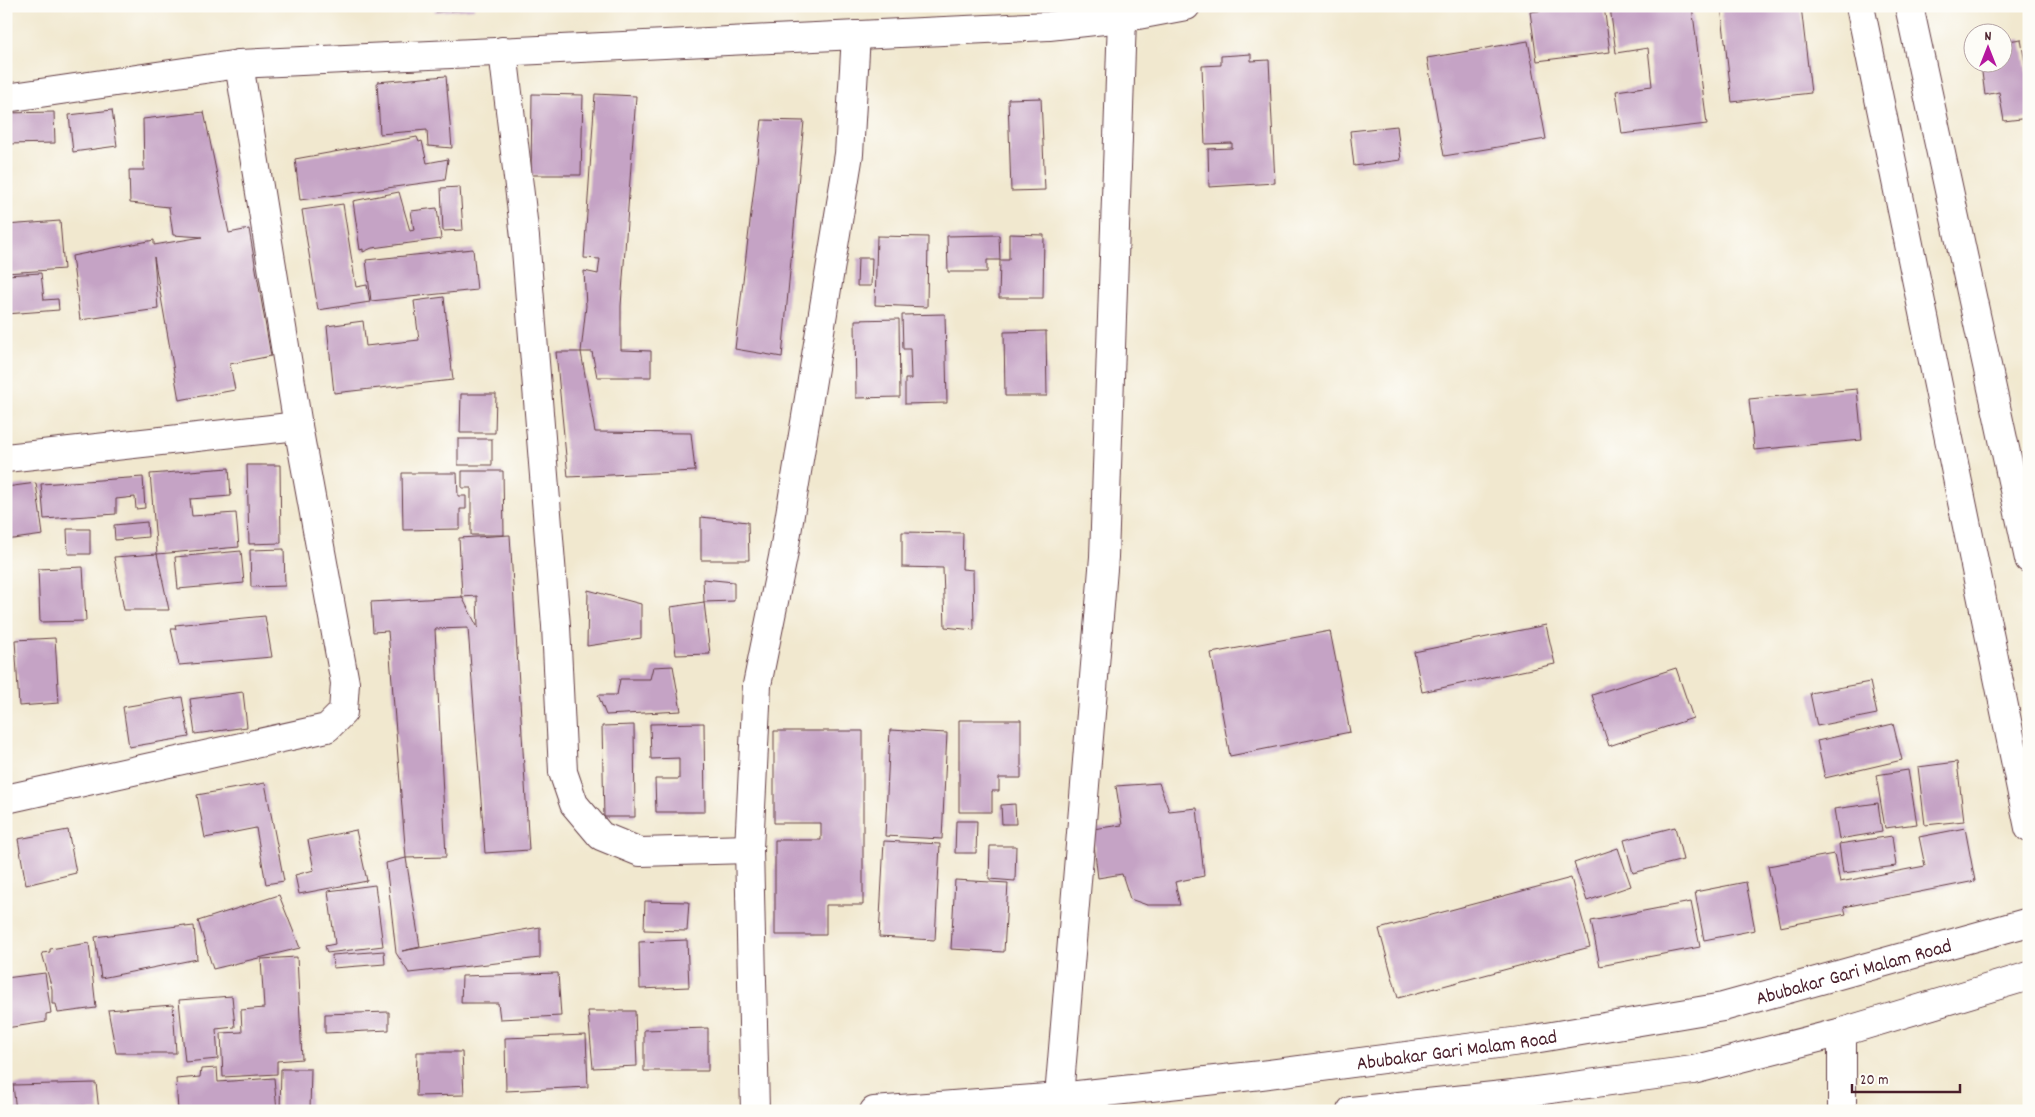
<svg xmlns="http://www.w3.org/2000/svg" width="2035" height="1117" font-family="Dekko,sans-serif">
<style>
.building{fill:#c5a3c5}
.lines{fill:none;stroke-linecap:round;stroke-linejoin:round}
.minor-casing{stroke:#633d44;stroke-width:30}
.minor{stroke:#fff;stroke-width:28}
.labels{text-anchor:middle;stroke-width:5;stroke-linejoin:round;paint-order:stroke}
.street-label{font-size:20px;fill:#4a1f2b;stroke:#fdfcf7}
</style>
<rect width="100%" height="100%" fill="#fdfcf7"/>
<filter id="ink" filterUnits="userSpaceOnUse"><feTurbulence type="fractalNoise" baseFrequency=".02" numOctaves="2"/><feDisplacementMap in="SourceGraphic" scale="10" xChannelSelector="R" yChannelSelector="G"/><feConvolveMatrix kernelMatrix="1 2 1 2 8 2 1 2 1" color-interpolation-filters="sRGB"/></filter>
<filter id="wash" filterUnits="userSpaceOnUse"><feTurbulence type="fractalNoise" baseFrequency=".0096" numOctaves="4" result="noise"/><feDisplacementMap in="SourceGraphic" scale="20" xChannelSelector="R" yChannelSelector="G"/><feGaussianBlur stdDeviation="1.12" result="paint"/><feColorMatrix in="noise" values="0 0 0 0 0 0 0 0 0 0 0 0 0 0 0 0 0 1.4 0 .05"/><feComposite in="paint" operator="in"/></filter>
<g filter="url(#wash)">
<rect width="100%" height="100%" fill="#f1e8cf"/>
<g id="blocks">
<g class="building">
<path d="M 434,6 L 474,6 L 474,9 L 435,12 Z"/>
<path d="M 1576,6 L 1604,6 L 1610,52 L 1537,61 L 1530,12 Z"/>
<path d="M 1692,6 L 1707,124 L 1622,134 L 1616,91 L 1652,86 L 1648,48 L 1616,53 L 1610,7 Z"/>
<path d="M 1721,6 L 1801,6 L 1811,93 L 1732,102 Z"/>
<path d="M 2021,39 L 2029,88 L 2029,118 L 2004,121 L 1999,92 L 1985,95 L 1981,65 L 2002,62 L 2002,42 Z"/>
<path d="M 1528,41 L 1546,139 L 1444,156 L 1427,58 Z"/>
<path d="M 1251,54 L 1251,61 L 1269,60 L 1275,183 L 1209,187 L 1208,149 L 1232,148 L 1232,143 L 1205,144 L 1202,66 L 1221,65 L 1221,56 Z"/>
<path d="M 446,76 L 452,148 L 428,146 L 427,130 L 380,134 L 377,82 Z"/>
<path d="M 532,94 L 583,95 L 581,175 L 531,175 Z"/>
<path d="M 595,94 L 636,96 L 621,306 L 621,350 L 651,351 L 651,377 L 597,377 L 592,352 L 581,352 L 586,306 L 584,271 L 598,274 L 600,259 L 584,258 Z"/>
<path d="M 1041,98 L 1045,190 L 1011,191 L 1008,99 Z"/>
<path d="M 112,110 L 117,146 L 73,152 L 69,115 Z"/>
<path d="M 54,112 L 55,143 L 6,144 L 6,113 Z"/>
<path d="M 204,112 L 229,233 L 249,229 L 271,356 L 230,364 L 235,390 L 179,400 L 154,257 L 158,309 L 80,320 L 72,256 L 154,240 L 154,245 L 202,237 L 173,235 L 169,207 L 130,203 L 129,170 L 144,170 L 143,119 Z"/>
<path d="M 762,120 L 804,121 L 782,357 L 735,349 Z"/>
<path d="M 1397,126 L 1401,160 L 1354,166 L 1350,131 Z"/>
<path d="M 417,137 L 419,142 L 422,141 L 427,163 L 448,159 L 445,180 L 300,200 L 295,159 Z"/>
<path d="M 460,187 L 463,230 L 443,231 L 441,188 Z"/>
<path d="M 399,192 L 410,231 L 414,230 L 411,211 L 437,208 L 441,239 L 372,248 L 363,252 L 363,249 L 360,250 L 353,201 Z"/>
<path d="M 343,204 L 356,287 L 367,285 L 370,302 L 318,310 L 302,210 Z"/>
<path d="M 60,221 L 64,269 L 6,273 L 6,225 Z"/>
<path d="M 1009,234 L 1044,235 L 1043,298 L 999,298 L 1000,260 L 1009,260 Z"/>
<path d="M 999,235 L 1000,260 L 987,260 L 987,272 L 948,272 L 947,236 Z"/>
<path d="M 877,236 L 928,237 L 927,307 L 875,305 Z"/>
<path d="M 473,249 L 477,290 L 371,301 L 366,260 Z"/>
<path d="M 858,258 L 872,258 L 871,286 L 857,286 Z"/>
<path d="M 41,273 L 44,300 L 58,299 L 59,310 L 6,314 L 6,275 Z"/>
<path d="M 444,297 L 453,380 L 334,393 L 327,326 L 363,321 L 366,346 L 419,340 L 414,301 Z"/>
<path d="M 945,314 L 947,403 L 905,404 L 905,379 L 911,379 L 910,349 L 903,349 L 902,315 Z"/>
<path d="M 899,319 L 900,397 L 856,398 L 855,320 Z"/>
<path d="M 1046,331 L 1047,396 L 1005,396 L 1004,332 Z"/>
<path d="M 556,352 L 581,352 L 595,432 L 691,433 L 695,471 L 568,477 Z"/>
<path d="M 1857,389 L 1862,440 L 1754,450 L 1749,399 Z"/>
<path d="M 461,394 L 496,394 L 495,433 L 460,433 Z"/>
<rect x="458" y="439" width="34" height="26"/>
<path d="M 247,465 L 280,465 L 281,543 L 249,544 Z"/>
<path d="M 229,468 L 231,496 L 190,499 L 192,516 L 236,513 L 239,547 L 157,554 L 150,474 Z"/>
<path d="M 462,471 L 503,471 L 504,535 L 471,535 L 471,488 L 462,488 Z"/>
<path d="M 402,473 L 457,473 L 458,496 L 466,496 L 466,509 L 460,509 L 460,529 L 403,530 Z"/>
<path d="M 143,477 L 145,508 L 136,509 L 135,497 L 116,499 L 116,514 L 44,519 L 41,484 Z"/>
<path d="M 36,483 L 43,535 L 6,540 L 6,487 Z"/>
<path d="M 701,517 L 748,522 L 749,560 L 701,560 Z"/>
<path d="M 147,522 L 148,537 L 115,540 L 114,525 Z"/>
<path d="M 67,529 L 90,529 L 90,554 L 68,554 Z"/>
<path d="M 902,532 L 963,533 L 962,569 L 973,570 L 974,630 L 945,627 L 943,568 L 902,567 Z"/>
<path d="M 510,535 L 529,850 L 485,853 L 468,628 L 435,629 L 446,857 L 406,858 L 420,947 L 402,951 L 540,927 L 540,958 L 409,973 L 396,953 L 386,863 L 406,858 L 388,631 L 373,632 L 371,602 L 462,597 L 478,628 L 477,596 L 462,597 L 459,538 Z"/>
<path d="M 284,549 L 285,586 L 251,587 L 250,550 Z"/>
<path d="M 241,551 L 244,583 L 178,589 L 175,557 Z"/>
<path d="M 157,554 L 169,610 L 124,610 L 114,557 Z"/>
<path d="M 83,567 L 86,621 L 40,622 L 38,569 Z"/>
<path d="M 703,579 L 734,582 L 734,601 L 704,602 L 710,654 L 676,655 L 671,607 L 704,602 Z"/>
<path d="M 588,590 L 641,604 L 641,638 L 587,646 Z"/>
<path d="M 265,616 L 272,657 L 179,665 L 171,629 L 176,629 L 175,625 Z"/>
<path d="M 1546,625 L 1555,664 L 1422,692 L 1414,652 Z"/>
<path d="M 1330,631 L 1350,732 L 1230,756 L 1211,653 Z"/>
<path d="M 55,638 L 59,703 L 19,706 L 15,640 Z"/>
<path d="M 673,666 L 681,711 L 606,715 L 598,695 L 617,695 L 620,679 L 650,679 L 653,667 Z"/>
<path d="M 1676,668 L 1693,718 L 1609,746 L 1592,695 Z"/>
<path d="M 1870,682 L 1877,714 L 1817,726 L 1810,693 Z"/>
<path d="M 243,692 L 247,727 L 195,734 L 190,699 Z"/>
<path d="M 182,697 L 189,737 L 129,747 L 123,707 Z"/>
<path d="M 959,720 L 1021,720 L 1021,778 L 999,778 L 999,791 L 992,791 L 992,812 L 959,812 Z"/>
<path d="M 704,723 L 705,812 L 656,812 L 655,779 L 679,779 L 679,758 L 651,759 L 650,724 Z"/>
<path d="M 1893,724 L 1902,760 L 1825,778 L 1817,741 Z"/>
<path d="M 634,725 L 635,817 L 604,817 L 602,726 Z"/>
<path d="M 890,730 L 947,733 L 942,839 L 885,836 Z"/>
<path d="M 774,731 L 863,731 L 863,905 L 826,905 L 826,935 L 775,935 L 775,840 L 821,840 L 821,823 L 774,823 Z"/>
<path d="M 1957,762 L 1964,821 L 1925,825 L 1918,767 Z"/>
<path d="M 1908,770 L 1917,824 L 1885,828 L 1876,775 Z"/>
<path d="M 265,783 L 284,881 L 266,884 L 256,828 L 205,838 L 197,795 Z"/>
<path d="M 1159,783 L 1169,811 L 1197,808 L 1204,876 L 1175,882 L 1180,905 L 1147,905 L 1130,899 L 1122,874 L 1098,878 L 1092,829 L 1122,825 L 1116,786 Z"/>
<path d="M 1878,803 L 1882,832 L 1839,839 L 1834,809 Z"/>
<path d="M 1015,804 L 1016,824 L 1002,824 L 1001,805 Z"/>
<path d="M 956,821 L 977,821 L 976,853 L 955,853 Z"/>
<path d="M 1675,827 L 1683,860 L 1633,873 L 1624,840 Z"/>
<path d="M 1965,828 L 1975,881 L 1844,907 L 1846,914 L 1780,927 L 1768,866 L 1834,854 L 1840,882 L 1925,866 L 1919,837 Z"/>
<path d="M 68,830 L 76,873 L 26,885 L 18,839 Z"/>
<path d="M 356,830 L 367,881 L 299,894 L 295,875 L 314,870 L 308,840 Z"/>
<path d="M 1892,836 L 1896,866 L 1843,873 L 1839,844 Z"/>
<path d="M 884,841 L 940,844 L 935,940 L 879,937 Z"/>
<path d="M 990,846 L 1016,846 L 1015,881 L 989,879 Z"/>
<path d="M 1618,848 L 1631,886 L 1587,901 L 1574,863 Z"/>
<path d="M 1571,878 L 1590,947 L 1398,998 L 1379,929 Z"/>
<path d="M 955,880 L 1008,883 L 1004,952 L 951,949 Z"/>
<path d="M 1746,882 L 1755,930 L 1704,940 L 1695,892 Z"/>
<path d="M 375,885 L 383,946 L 327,953 L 325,946 L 335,944 L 328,891 Z"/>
<path d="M 279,895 L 300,948 L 213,969 L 198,921 Z"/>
<path d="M 645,901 L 689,902 L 687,931 L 644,930 Z"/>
<path d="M 1691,902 L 1700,947 L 1600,966 L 1591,921 Z"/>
<path d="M 185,925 L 185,927 L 194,926 L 197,959 L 101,978 L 95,937 Z"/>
<path d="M 687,940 L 689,987 L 640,989 L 639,942 Z"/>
<path d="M 89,943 L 96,1008 L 58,1013 L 56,1004 L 52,1004 L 52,989 L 42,953 L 50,952 L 50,949 Z"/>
<path d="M 384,951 L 385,964 L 333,968 L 332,955 Z"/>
<path d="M 297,957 L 302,1059 L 277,1061 L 277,1074 L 223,1077 L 221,1033 L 242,1032 L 241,1010 L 264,1008 L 261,959 Z"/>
<path d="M 45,973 L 51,1013 L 46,1014 L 46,1022 L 6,1028 L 6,978 Z"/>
<path d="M 558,973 L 561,1016 L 500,1019 L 498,1003 L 461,1003 L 462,976 Z"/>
<path d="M 232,996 L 235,1027 L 216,1029 L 218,1059 L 185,1062 L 179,1000 Z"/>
<path d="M 173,1005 L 176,1053 L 116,1053 L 108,1010 Z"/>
<path d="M 588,1011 L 635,1011 L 637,1066 L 593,1068 Z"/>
<path d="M 389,1012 L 389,1030 L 325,1033 L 325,1014 Z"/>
<path d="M 708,1028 L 708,1071 L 644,1071 L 644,1030 Z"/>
<path d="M 586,1035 L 588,1087 L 506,1091 L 505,1038 Z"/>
<path d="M 417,1052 L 462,1052 L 464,1095 L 416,1096 Z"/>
<path d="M 217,1068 L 218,1082 L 274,1078 L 277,1111 L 178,1111 L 176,1079 L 200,1077 L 201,1069 Z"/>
<path d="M 281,1069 L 311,1069 L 310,1111 L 280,1111 Z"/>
<path d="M 96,1083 L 99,1111 L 16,1111 L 13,1085 Z"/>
</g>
</g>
</g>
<g filter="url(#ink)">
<use href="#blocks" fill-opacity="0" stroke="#633d44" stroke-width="1"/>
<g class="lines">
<g class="minor-casing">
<g id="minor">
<path d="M 1860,6 L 2029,828"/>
<path d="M 1909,6 L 2029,559"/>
<path d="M 503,51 L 525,237 L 556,626 L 563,772 L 574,804 L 601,836 L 640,852 L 749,849"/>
<path d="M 6,98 L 239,64 L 1049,26 L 1122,18 L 1186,6"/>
<path d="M 6,458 L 298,426"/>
<path d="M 6,799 L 327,728 L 343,712 L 345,683 L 298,426 L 239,64"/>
<path d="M 1059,1097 L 1104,557 L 1122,18"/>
<path d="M 755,1111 L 749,849 L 757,685 L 783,557 L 849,154 L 856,35"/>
<path id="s1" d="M 874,1111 L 1059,1097 L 1261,1075 L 1528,1040 L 1723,1007 L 2029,922"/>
<path d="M 1351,1111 L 1513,1094 L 1693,1070 L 1842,1032 L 2029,976"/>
<path d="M 1842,1111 L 1842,1032"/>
</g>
</g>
<use href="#minor" class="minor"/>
</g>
</g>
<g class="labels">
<g class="street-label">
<text dy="7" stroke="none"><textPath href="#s1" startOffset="991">Abubakar Gari Malam Road</textPath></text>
<text dy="7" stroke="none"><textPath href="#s1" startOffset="586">Abubakar Gari Malam Road</textPath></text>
</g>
</g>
<rect width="2035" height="1117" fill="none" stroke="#fdfcf7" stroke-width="25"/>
<g transform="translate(1988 48)"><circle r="24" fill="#fdfcf7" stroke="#b5a4a5"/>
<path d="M0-4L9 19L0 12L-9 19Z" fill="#b5179e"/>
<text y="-8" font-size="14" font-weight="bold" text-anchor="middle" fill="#4a1f2b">N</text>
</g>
<path d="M1852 1084v8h108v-8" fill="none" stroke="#4a1f2b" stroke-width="2.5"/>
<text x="1860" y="1084" font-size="15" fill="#4a1f2b" stroke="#fdfcf7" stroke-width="4" paint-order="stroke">20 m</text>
</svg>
